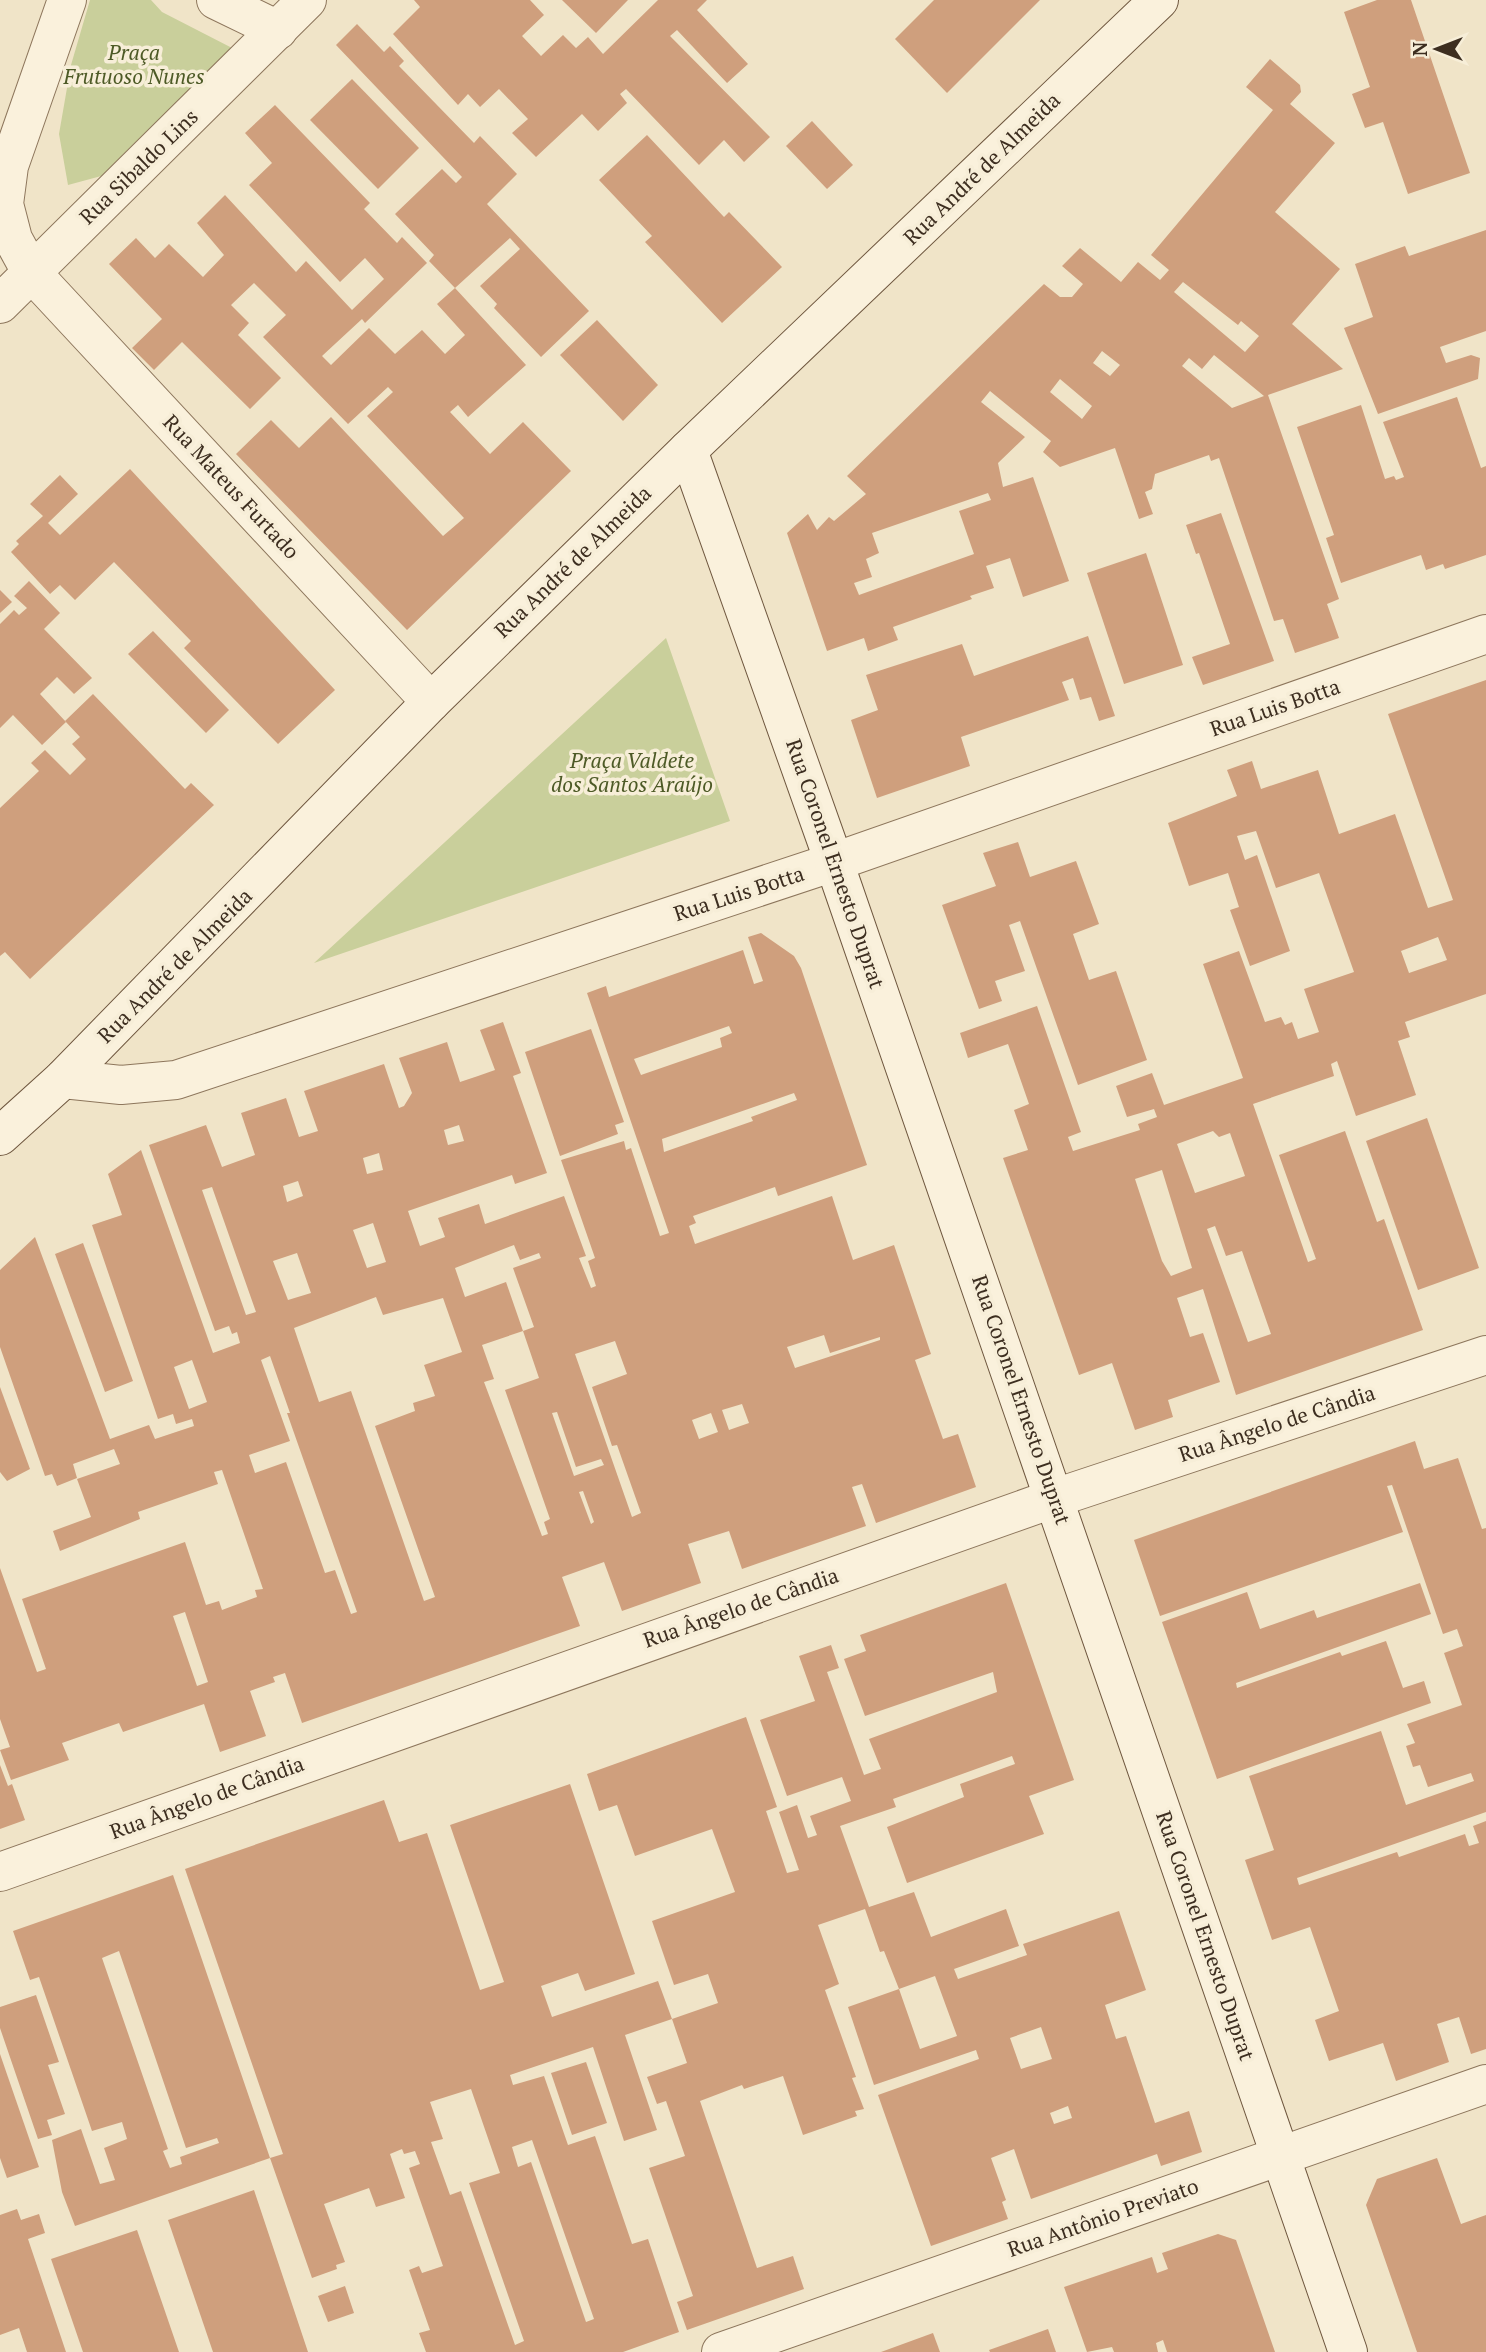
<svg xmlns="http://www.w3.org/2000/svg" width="1486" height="2352" font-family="'PT Serif',serif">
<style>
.green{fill:#c9cf9b}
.building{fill:#cf9f7d;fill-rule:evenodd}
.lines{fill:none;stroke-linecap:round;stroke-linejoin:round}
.street-casing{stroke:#8d765c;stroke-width:40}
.secondary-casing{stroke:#6f573f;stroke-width:40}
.street{stroke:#faf1dc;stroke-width:38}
.secondary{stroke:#faf1dc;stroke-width:38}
.labels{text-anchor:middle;stroke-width:7;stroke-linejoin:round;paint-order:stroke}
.park-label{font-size:21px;font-style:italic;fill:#4d5a26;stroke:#f7eed8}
.street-label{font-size:21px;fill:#3d2e20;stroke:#f7eed8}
</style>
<rect width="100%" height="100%" fill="#f0e4c8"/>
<g class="green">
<path d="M 90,0 L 151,0 L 162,12 L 236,50 L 105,175 L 68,185 L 59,134 L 71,65 Z"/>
<path d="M 666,638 L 730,821 L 314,963 L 652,651 Z"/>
</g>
<g class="building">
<path d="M 414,0 L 530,0 L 544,15 L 522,36 L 541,56 L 563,35 L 576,48 L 588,37 L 603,54 L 658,0 L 707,0 L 697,10 L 748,64 L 727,83 L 677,30 L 670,36 L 770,137 L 744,162 L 724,140 L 699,165 L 626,89 L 620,94 L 627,103 L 598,131 L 582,114 L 536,157 L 512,133 L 528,119 L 499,89 L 480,107 L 468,94 L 458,105 L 393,34 L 420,7 Z"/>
<path d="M 562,0 L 628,0 L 596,33 Z"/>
<path d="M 934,0 L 1040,0 L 947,93 L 895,39 Z"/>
<path d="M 1377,0 L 1411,0 L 1470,173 L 1408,194 L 1383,122 L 1365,128 L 1352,94 L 1370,87 L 1344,12 Z"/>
<path d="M 357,24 L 384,52 L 390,46 L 404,61 L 399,66 L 474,143 L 480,136 L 517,174 L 487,204 L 589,311 L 541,357 L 494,308 L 497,304 L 480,286 L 520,249 L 510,238 L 455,288 L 429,261 L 434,255 L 395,214 L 442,169 L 456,183 L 462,177 L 336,45 Z"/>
<path d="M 1270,59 L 1300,85 L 1301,92 L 1290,104 L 1335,143 L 1275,212 L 1340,269 L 1292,324 L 1343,369 L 1268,395 L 1339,599 L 1327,604 L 1339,638 L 1295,653 L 1283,619 L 1274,621 L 1219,458 L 1211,461 L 1209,455 L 1155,474 L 1152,489 L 1145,492 L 1153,514 L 1139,519 L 1115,448 L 1060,467 L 1043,452 L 1051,441 L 990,391 L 981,402 L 1025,437 L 998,463 L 1003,487 L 1033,477 L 1069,581 L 1023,597 L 1010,558 L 986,566 L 994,588 L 970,596 L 972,599 L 893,627 L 898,640 L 868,651 L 864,638 L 827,651 L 787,533 L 808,514 L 817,530 L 829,517 L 834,521 L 866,494 L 847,476 L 1044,284 L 1060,297 L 1072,297 L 1083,284 L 1062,266 L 1080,248 L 1121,282 L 1138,262 L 1160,280 L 1169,270 L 1151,255 L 1273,110 L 1246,87 ZM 1183,282 L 1238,325 L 1241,321 L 1259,336 L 1245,352 L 1174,292 ZM 1102,351 L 1120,365 L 1110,376 L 1093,363 ZM 1214,355 L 1264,396 L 1232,408 L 1182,366 L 1189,358 L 1202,369 ZM 1060,379 L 1092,406 L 1082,419 L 1050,392 ZM 988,493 L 991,500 L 959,511 L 974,554 L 859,595 L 854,583 L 872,577 L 866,559 L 879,553 L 872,533 Z"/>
<path d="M 352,79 L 419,148 L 378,189 L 310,120 Z"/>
<path d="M 275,105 L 370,203 L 364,209 L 397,243 L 402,237 L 427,263 L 365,323 L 362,319 L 322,356 L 331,365 L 369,328 L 395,354 L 422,330 L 445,354 L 465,335 L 437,304 L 455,288 L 526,365 L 468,417 L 458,405 L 450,412 L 490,454 L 523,422 L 571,471 L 407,630 L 236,454 L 271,420 L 299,448 L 331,417 L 443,536 L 464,518 L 367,416 L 393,392 L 388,387 L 348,424 L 263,337 L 286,315 L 254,283 L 231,305 L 249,323 L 238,335 L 281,378 L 250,409 L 182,342 L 154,370 L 132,348 L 162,319 L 109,264 L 136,238 L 155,258 L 169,244 L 203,277 L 224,255 L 197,223 L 225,195 L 296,272 L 306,261 L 352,310 L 384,279 L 365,258 L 340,282 L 249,185 L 272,163 L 245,133 Z"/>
<path d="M 812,121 L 853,165 L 827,189 L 786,146 Z"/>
<path d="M 647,135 L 724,217 L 729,212 L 782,267 L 722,323 L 645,242 L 652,236 L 599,180 Z"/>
<path d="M 1486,230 L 1486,331 L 1440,347 L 1446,363 L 1471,355 L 1480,358 L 1478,379 L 1378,414 L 1344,328 L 1373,317 L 1355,264 L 1405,246 L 1409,256 Z"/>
<path d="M 597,320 L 658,385 L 623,421 L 560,355 Z"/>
<path d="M 1457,397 L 1481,468 L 1486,466 L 1486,555 L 1445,569 L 1443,564 L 1426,570 L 1421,555 L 1341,583 L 1326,538 L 1334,535 L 1297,427 L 1361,405 L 1385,479 L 1394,476 L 1396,480 L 1404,477 L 1383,422 Z"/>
<path d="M 130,469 L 335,690 L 278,744 L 184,648 L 191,641 L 114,562 L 75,600 L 60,585 L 50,594 L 11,552 L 19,544 L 16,541 L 43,516 L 30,504 L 60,475 L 78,494 L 48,523 L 60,535 Z"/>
<path d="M 1221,513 L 1274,661 L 1203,685 L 1192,657 L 1230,644 L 1199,553 L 1196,554 L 1186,525 Z"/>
<path d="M 1146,553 L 1183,665 L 1124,684 L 1087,573 Z"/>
<path d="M 29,581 L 60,613 L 44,629 L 92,678 L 74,694 L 57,677 L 40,694 L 66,722 L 42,745 L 13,715 L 0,728 L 0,624 L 14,610 L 19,615 L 27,608 L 14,596 Z"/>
<path d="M 0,590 L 12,602 L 0,613 Z"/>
<path d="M 153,631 L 229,710 L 206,733 L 128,654 Z"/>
<path d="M 1088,636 L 1115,716 L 1099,721 L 1091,697 L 1080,700 L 1073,678 L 1062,682 L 1069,700 L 961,737 L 970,766 L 877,798 L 851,720 L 878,710 L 866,675 L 962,644 L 974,676 Z"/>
<path d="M 1486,680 L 1486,994 L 1405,1022 L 1410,1037 L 1398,1041 L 1416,1095 L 1356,1116 L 1337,1061 L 1331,1064 L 1334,1076 L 1253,1104 L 1308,1262 L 1316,1259 L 1279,1155 L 1345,1131 L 1377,1222 L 1384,1219 L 1423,1330 L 1236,1395 L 1203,1289 L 1177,1298 L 1190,1337 L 1203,1333 L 1220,1382 L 1168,1400 L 1173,1417 L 1135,1430 L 1112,1363 L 1079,1375 L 1003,1158 L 1028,1150 L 1014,1110 L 1029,1104 L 1008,1044 L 968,1058 L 960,1033 L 1037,1006 L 1081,1132 L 1068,1137 L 1073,1151 L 1140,1130 L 1138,1124 L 1157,1117 L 1154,1109 L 1127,1117 L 1116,1086 L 1152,1073 L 1164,1105 L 1243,1078 L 1203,964 L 1239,951 L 1265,1022 L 1281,1017 L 1285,1025 L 1292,1022 L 1298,1039 L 1319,1032 L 1304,989 L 1354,972 L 1319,873 L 1276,888 L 1256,831 L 1237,836 L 1245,860 L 1257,855 L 1290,951 L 1250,966 L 1230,910 L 1239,907 L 1228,873 L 1189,886 L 1168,823 L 1237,796 L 1227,770 L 1252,761 L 1261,789 L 1318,770 L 1339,834 L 1395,814 L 1428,908 L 1453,900 L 1388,714 ZM 1438,937 L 1447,960 L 1409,973 L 1401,951 ZM 1213,1131 L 1219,1137 L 1230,1133 L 1245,1176 L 1195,1193 L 1177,1144 ZM 1162,1170 L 1192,1268 L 1171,1276 L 1162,1261 L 1135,1179 ZM 1215,1226 L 1226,1256 L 1242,1251 L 1271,1334 L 1248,1342 L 1207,1229 Z"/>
<path d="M 93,694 L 185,789 L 191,783 L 214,805 L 30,979 L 5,952 L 0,956 L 0,808 L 39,771 L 31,763 L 45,750 L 70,775 L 86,759 L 72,744 L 80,737 L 65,721 Z"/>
<path d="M 1018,842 L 1030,877 L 1076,861 L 1099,924 L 1073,934 L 1089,980 L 1116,971 L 1147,1060 L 1078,1085 L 1020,921 L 1009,925 L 1025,971 L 995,981 L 1002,1001 L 979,1009 L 942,905 L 996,886 L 983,853 Z"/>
<path d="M 761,933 L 794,956 L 801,968 L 867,1165 L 778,1196 L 775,1187 L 693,1216 L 696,1223 L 689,1226 L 695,1244 L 832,1196 L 853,1260 L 894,1245 L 931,1354 L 915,1360 L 943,1439 L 958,1434 L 976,1487 L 876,1523 L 862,1484 L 852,1487 L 866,1526 L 742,1569 L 729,1531 L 688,1544 L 701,1583 L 622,1611 L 604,1562 L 562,1577 L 580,1626 L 302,1723 L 285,1673 L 273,1677 L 275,1682 L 250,1691 L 266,1736 L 220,1752 L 204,1704 L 123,1732 L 119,1723 L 62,1743 L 69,1760 L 11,1780 L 0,1750 L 10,1747 L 0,1719 L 0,1568 L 37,1672 L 46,1669 L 22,1599 L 185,1542 L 206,1605 L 219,1601 L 222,1610 L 257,1597 L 255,1590 L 263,1589 L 222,1470 L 214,1472 L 218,1484 L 138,1512 L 140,1519 L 60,1551 L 53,1531 L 91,1517 L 77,1479 L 120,1464 L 114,1449 L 73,1464 L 77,1478 L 57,1486 L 52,1474 L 45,1476 L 0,1347 L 0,1270 L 35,1237 L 110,1439 L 149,1425 L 155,1439 L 194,1426 L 192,1419 L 176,1424 L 173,1414 L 158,1419 L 92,1225 L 122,1215 L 108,1174 L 141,1150 L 213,1353 L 240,1343 L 237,1332 L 232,1334 L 229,1326 L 215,1331 L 149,1145 L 206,1125 L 222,1167 L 255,1155 L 241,1113 L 286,1098 L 299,1137 L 318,1131 L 304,1091 L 384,1064 L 399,1108 L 404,1106 L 412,1093 L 399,1058 L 447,1042 L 460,1082 L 478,1076 L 495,1070 L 480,1030 L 503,1022 L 521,1073 L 513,1076 L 547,1173 L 515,1184 L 512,1175 L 408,1211 L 420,1246 L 445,1237 L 438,1218 L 479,1204 L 485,1224 L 564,1196 L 586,1256 L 579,1258 L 591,1288 L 596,1286 L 588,1261 L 595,1258 L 561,1160 L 624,1141 L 626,1150 L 631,1148 L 660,1236 L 669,1233 L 587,993 L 606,986 L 609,997 L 743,950 L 754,984 L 763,981 L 748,937 ZM 729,1026 L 732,1033 L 720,1038 L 722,1047 L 641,1075 L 634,1059 ZM 794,1093 L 797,1100 L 751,1117 L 753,1121 L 664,1152 L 662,1139 ZM 459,1125 L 464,1141 L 448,1145 L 444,1130 ZM 379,1153 L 383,1170 L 367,1174 L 363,1158 ZM 298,1181 L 303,1196 L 287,1202 L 283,1186 ZM 212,1187 L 256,1312 L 246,1315 L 202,1190 ZM 373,1223 L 386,1262 L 367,1268 L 353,1230 ZM 514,1245 L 520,1260 L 539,1253 L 541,1258 L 513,1268 L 534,1327 L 523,1331 L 539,1378 L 505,1390 L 550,1519 L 544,1522 L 548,1534 L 542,1536 L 484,1382 L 494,1379 L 482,1345 L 523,1331 L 506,1282 L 465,1297 L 455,1268 ZM 297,1253 L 311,1293 L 288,1300 L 273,1261 ZM 376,1297 L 383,1315 L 443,1298 L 462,1352 L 424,1365 L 435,1396 L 413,1403 L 415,1411 L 375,1426 L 435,1597 L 424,1601 L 351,1391 L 319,1402 L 294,1328 ZM 824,1335 L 830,1353 L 880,1337 L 880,1340 L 795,1368 L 787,1347 ZM 615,1341 L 627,1374 L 592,1387 L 612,1446 L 617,1445 L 641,1513 L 632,1517 L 575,1354 ZM 270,1356 L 290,1413 L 287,1413 L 357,1612 L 351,1614 L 335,1570 L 325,1573 L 286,1462 L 255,1473 L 249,1455 L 290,1441 L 261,1360 ZM 192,1360 L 207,1402 L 189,1409 L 174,1367 ZM 742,1404 L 749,1423 L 729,1430 L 722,1410 ZM 557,1412 L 576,1467 L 601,1459 L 604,1465 L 574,1476 L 552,1413 ZM 711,1413 L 718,1432 L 699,1439 L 692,1420 ZM 583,1491 L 594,1522 L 591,1524 L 579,1492 ZM 185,1612 L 208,1682 L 197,1686 L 173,1616 Z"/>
<path d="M 591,1029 L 624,1122 L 615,1125 L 618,1134 L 560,1156 L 525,1052 Z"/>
<path d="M 1427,1118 L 1479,1268 L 1418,1290 L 1366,1141 Z"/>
<path d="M 83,1243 L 133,1381 L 105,1392 L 55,1254 Z"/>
<path d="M 0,1387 L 30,1469 L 7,1481 L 0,1472 Z"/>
<path d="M 1415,1441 L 1424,1469 L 1458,1458 L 1482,1529 L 1486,1528 L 1486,1812 L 1297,1878 L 1299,1885 L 1397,1852 L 1399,1857 L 1465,1834 L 1469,1846 L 1479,1843 L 1473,1826 L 1486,1821 L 1486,2049 L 1471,2054 L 1459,2017 L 1437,2024 L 1449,2062 L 1396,2081 L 1383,2043 L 1329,2061 L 1315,2020 L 1339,2011 L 1310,1927 L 1272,1940 L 1245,1860 L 1274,1850 L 1249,1776 L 1381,1731 L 1406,1805 L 1474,1781 L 1471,1773 L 1428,1787 L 1420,1765 L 1413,1767 L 1406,1746 L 1415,1743 L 1407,1724 L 1462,1705 L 1444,1653 L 1463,1646 L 1457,1629 L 1443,1634 L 1392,1485 L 1387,1486 L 1403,1532 L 1160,1616 L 1134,1540 Z"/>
<path d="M 1006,1583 L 1074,1780 L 1029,1796 L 1044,1834 L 907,1883 L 887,1827 L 964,1797 L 960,1784 L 1015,1764 L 1012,1756 L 893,1799 L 896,1807 L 840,1826 L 869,1907 L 914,1892 L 931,1937 L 1006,1909 L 1019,1946 L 954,1969 L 958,1979 L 1027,1955 L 1023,1944 L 1119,1911 L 1146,1990 L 1105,2005 L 1116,2039 L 1126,2036 L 1155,2123 L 1189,2111 L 1202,2152 L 1161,2166 L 1157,2154 L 1031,2199 L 1014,2149 L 991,2158 L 1006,2200 L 1002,2202 L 1008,2219 L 931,2246 L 878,2095 L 979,2059 L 976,2050 L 874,2085 L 848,2007 L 899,1989 L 920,2049 L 957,2036 L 935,1976 L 899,1989 L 884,1951 L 880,1952 L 865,1909 L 818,1925 L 839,1984 L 825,1990 L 856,2077 L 852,2078 L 864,2109 L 855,2111 L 857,2116 L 803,2135 L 783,2076 L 744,2089 L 742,2085 L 700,2101 L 757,2268 L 793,2256 L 804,2289 L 687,2330 L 677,2302 L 693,2296 L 649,2168 L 685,2156 L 666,2101 L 657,2104 L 647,2077 L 687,2063 L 672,2019 L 718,2003 L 708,1974 L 674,1985 L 652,1921 L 735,1892 L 712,1829 L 635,1856 L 617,1805 L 599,1811 L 587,1774 L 746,1717 L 777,1807 L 766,1811 L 787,1873 L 799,1870 L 779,1812 L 797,1805 L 808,1838 L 817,1835 L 810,1816 L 851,1801 L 842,1777 L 787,1796 L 760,1720 L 815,1701 L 799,1656 L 831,1645 L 839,1668 L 827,1672 L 864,1775 L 881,1769 L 869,1739 L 997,1692 L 993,1672 L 865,1716 L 844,1659 L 866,1651 L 860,1635 ZM 1041,2027 L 1052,2059 L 1021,2069 L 1010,2038 ZM 1068,2106 L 1072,2118 L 1054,2124 L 1050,2113 Z"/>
<path d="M 1420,1583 L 1431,1614 L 1236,1683 L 1237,1688 L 1340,1652 L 1342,1656 L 1386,1641 L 1403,1688 L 1424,1681 L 1431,1703 L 1217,1779 L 1162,1622 L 1247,1592 L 1260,1629 L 1314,1610 L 1317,1618 Z"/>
<path d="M 0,1765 L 8,1786 L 12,1784 L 25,1820 L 0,1829 Z"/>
<path d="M 570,1784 L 635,1974 L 585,1991 L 578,1973 L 541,1986 L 552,2017 L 658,1981 L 672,2019 L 625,2035 L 657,2130 L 624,2141 L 593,2047 L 510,2075 L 513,2085 L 544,2076 L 568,2145 L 595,2136 L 632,2244 L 648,2239 L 679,2332 L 623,2352 L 426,2352 L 419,2333 L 430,2330 L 409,2270 L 419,2266 L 422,2273 L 443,2266 L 409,2168 L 420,2164 L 415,2151 L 404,2154 L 402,2149 L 390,2154 L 405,2198 L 376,2207 L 369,2188 L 324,2204 L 345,2262 L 336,2265 L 337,2269 L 312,2278 L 270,2158 L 283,2154 L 185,1869 L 384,1800 L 399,1842 L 427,1833 L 480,1990 L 504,1982 L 450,1825 ZM 471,2089 L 500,2173 L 469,2183 L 524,2341 L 515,2345 L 461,2191 L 450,2195 L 431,2142 L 443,2139 L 430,2102 ZM 532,2140 L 594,2319 L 586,2322 L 531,2162 L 518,2167 L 512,2147 Z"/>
<path d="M 173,1875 L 270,2158 L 75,2226 L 62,2192 L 52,2140 L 81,2129 L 100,2184 L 115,2180 L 104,2148 L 127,2139 L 122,2122 L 92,2131 L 39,1977 L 30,1980 L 13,1931 ZM 119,1951 L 186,2148 L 217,2138 L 219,2143 L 180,2157 L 182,2164 L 170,2168 L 163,2151 L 168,2149 L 102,1958 Z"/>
<path d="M 36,1995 L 59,2062 L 48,2065 L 65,2114 L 47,2120 L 52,2135 L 38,2139 L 0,2028 L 0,2007 Z"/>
<path d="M 0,2054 L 39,2167 L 7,2178 L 0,2158 Z"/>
<path d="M 586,2062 L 607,2123 L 572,2135 L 551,2073 Z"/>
<path d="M 1437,2158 L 1461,2224 L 1486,2215 L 1486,2352 L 1417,2352 L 1366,2205 L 1377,2179 Z"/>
<path d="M 254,2190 L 308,2352 L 213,2352 L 168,2220 Z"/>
<path d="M 17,2209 L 21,2220 L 39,2214 L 45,2233 L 28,2239 L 66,2352 L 27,2352 L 19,2328 L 0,2335 L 0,2215 Z"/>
<path d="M 137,2230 L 179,2352 L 83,2352 L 51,2259 Z"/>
<path d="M 1218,2234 L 1236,2240 L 1275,2352 L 1167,2352 L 1163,2340 L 1156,2343 L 1158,2352 L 1114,2352 L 1112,2347 L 1087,2352 L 1064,2287 L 1152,2257 L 1157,2273 L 1168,2269 L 1162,2253 Z"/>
<path d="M 345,2286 L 354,2313 L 328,2322 L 318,2296 Z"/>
<path d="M 1048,2329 L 1056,2352 L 990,2352 L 989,2350 Z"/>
<path d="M 933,2333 L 940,2352 L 881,2352 Z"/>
</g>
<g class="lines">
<g class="street-casing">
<g id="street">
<path d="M 67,0 L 9,166 L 4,204 L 13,239 L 31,272 L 431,702"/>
<path d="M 216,0 L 278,30"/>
<path d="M 0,304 L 307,0"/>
<path d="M 63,1079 L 121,1085 L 176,1080 L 834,862 L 1486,634"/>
<path d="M 0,1872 L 1055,1498 L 1486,1355"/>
<path d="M 721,2352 L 1486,2084"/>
</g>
</g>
<g class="secondary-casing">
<g id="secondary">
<path d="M 688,450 L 834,862 L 1348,2352"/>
<path d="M 0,1136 L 63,1079 L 431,702 L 688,450 L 1159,0"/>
</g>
</g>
<use href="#street" class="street"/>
<use href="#secondary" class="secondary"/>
</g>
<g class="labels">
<g class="park-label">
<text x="134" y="60">Praça<tspan x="134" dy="24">Frutuoso Nunes</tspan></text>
<text x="632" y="768">Praça Valdete<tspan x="632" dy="24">dos Santos Araújo</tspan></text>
</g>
<g class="street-label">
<text transform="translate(139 167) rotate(-44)" y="7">Rua Sibaldo Lins</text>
<text transform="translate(982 169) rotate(-44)" y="7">Rua André de Almeida</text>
<text transform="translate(231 487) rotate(47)" y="7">Rua Mateus Furtado</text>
<text transform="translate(573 562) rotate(-44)" y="7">Rua André de Almeida</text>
<text transform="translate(1275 708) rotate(-19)" y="7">Rua Luis Botta</text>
<text transform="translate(835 864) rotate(71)" y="7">Rua Coronel Ernesto Duprat</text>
<text transform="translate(739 894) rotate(-18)" y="7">Rua Luis Botta</text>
<text transform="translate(175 966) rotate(-45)" y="7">Rua André de Almeida</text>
<text transform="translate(1021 1400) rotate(71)" y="7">Rua Coronel Ernesto Duprat</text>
<text transform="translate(1277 1424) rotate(-18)" y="7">Rua Ângelo de Cândia</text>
<text transform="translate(741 1608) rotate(-19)" y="7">Rua Ângelo de Cândia</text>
<text transform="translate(207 1798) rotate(-20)" y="7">Rua Ângelo de Cândia</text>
<text transform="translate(1205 1936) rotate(71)" y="7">Rua Coronel Ernesto Duprat</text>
<text transform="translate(1103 2218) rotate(-19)" y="7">Rua Antônio Previato</text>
</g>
</g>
<g transform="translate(1437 49) rotate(270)" stroke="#f7eed8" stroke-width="5" paint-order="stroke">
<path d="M0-5L12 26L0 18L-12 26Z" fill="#3d2e20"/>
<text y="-10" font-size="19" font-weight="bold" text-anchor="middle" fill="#3d2e20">N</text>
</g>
</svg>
